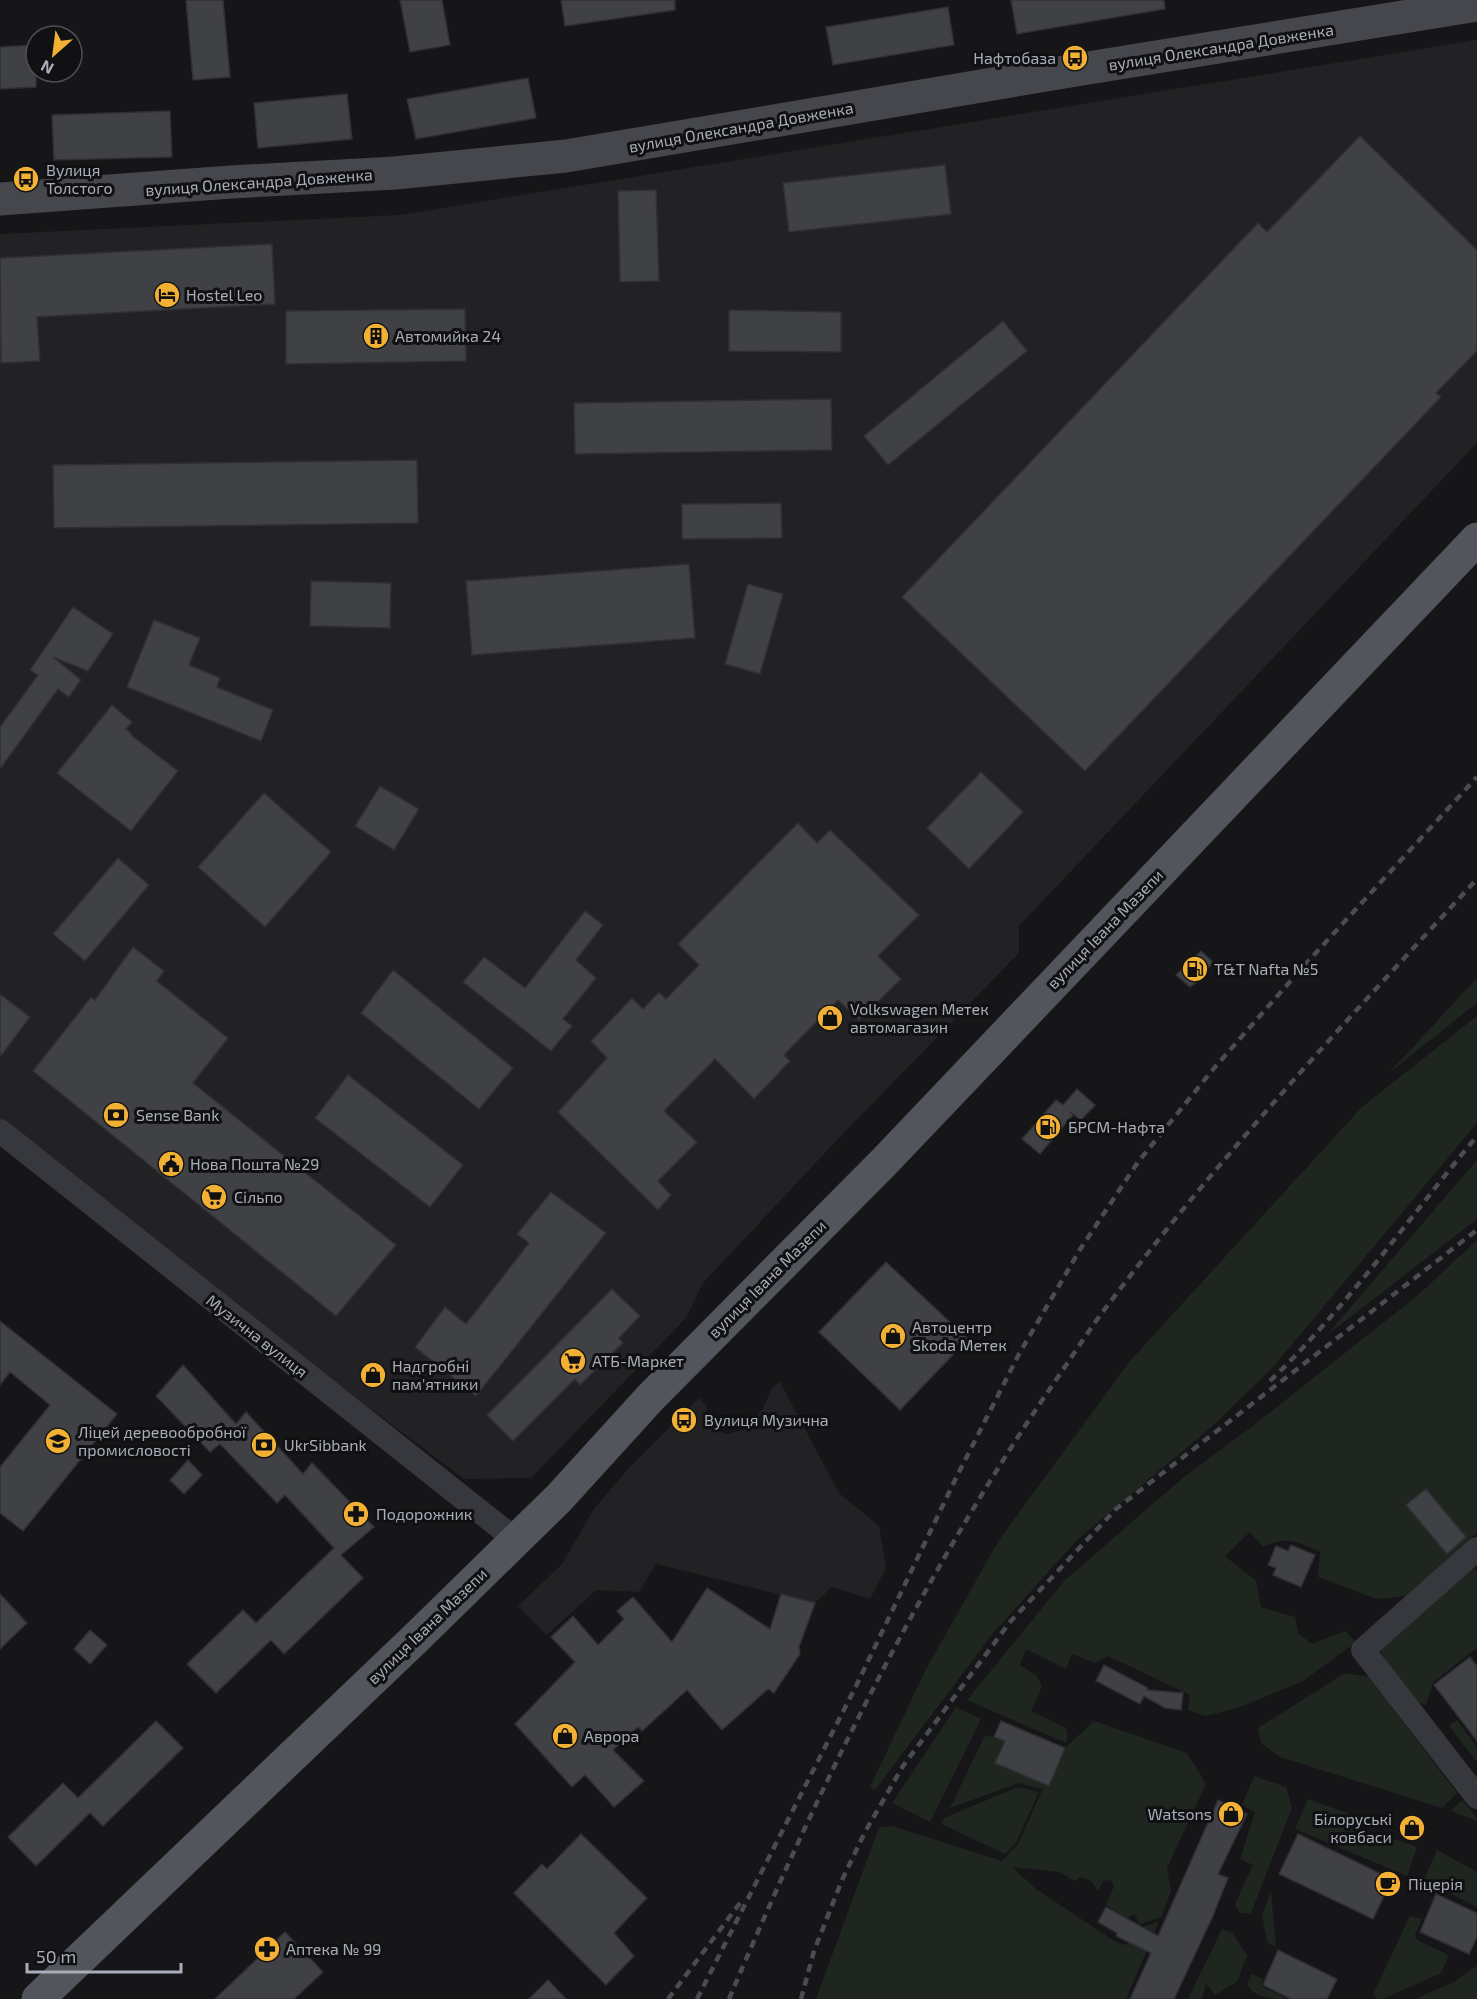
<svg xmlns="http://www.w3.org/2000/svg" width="1477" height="1999" font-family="'Exo 2',sans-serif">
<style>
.built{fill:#222225}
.green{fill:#1e261f}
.building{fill:#404145;stroke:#303034;stroke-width:1.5}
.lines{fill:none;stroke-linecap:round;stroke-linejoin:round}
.minor{stroke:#37383d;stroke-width:24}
.secondary{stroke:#45474d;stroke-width:33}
.primary{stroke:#53555c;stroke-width:33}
.rail{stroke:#4a4c52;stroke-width:4.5;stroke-dasharray:8 6;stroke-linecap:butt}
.labels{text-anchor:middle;stroke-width:6;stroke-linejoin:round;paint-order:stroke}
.street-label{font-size:16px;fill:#a8adb8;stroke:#111113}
.poi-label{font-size:16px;fill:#a8adb8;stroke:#111113;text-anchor:start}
</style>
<rect width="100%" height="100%" fill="#161618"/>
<g class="built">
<path d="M 1477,40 L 1477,443 L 1019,926 L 1019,953 L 840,1137 L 703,1283 L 686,1318 L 531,1478 L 464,1479 L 310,1363 L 0,1118 L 0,234 L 399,215 Z"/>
<path d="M 780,1382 L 839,1493 L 879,1526 L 886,1568 L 870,1599 L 832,1587 L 815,1603 L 656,1564 L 639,1592 L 596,1590 L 547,1635 L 518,1606 L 562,1564 L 594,1509 L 627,1470 L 699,1398 L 706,1405 L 706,1418 L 719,1431 L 726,1434 L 744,1430 L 763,1409 L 773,1386 Z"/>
</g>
<g class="green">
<path d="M 1477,978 L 1477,1003 L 1389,1073 Z"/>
<path d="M 1477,1016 L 1477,1123 L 1274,1366 L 1216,1423 L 1078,1539 L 994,1632 L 875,1790 L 870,1787 L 925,1671 L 999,1540 L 1130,1361 L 1362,1107 Z"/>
<path d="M 1477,1160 L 1477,1219 L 1327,1335 Z"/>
<path d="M 1477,1240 L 1477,1532 L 1417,1595 L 1377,1599 L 1318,1577 L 1320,1552 C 1297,1542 1287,1535 1263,1547 L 1250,1532 L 1225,1556 L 1256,1581 L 1261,1607 L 1295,1617 L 1298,1633 L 1312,1644 L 1345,1631 L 1356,1642 L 1303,1681 L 1238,1708 L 1205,1716 L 1188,1710 L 1190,1695 L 1108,1656 L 1095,1663 L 1072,1654 L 1066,1669 L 1026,1649 L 1020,1665 L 1036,1675 L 1042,1686 L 1031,1711 L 1066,1728 L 1068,1736 L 1066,1743 L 967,1700 L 1065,1580 L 1184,1477 L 1250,1428 L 1417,1296 Z"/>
<path d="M 1467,1566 L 1477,1570 L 1477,1648 L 1433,1682 L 1426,1705 L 1406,1698 L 1380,1650 Z"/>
<path d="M 1345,1673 L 1369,1677 L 1457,1793 L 1442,1808 L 1280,1757 L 1261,1743 L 1258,1728 Z"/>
<path d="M 956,1707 L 981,1719 L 930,1822 L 892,1803 Z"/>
<path d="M 1457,1720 L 1477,1747 L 1477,1762 L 1449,1726 Z"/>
<path d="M 1094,1721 L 1187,1753 L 1206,1784 L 1167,1868 L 1171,1891 L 1161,1917 L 1140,1924 L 1134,1914 L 1127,1918 L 1106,1905 L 1114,1886 L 1111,1880 L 1103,1881 L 1098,1891 L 1091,1881 L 1081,1877 L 1075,1881 L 1060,1872 L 1012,1867 L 1036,1889 L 1116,1942 L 1127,1945 L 1138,1928 L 1159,1922 L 1126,1999 L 816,1999 L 879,1827 L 892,1826 L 1002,1861 L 1018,1844 L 1044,1786 L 1040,1789 L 1019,1783 L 950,1808 L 985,1735 L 1005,1741 L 995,1763 L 1049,1786 L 1065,1748 Z"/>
<path d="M 1254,1776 L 1286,1787 L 1292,1808 L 1251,1913 L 1240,1913 L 1235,1904 L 1253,1865 L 1240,1859 L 1255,1812 L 1242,1805 Z"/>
<path d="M 1018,1787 L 1039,1792 L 1016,1843 L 1005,1854 L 941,1824 L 944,1818 Z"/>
<path d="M 1308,1799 L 1364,1819 L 1362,1830 L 1386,1840 L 1389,1837 L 1417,1847 L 1407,1876 L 1295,1829 Z"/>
<path d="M 1462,1800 L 1477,1818 L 1477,1821 L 1451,1811 Z"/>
<path d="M 1437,1850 L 1477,1872 L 1477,1907 L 1424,1880 Z"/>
<path d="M 1271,1892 L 1276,1947 L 1267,1942 L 1262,1915 Z"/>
<path d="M 1410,1916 L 1422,1919 L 1415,1935 L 1417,1940 L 1449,1955 L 1441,1973 L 1383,1999 L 1377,1999 L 1373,1994 Z"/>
<path d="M 1222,1929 L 1232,1933 L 1247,1955 L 1237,1982 L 1215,1995 L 1206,1983 L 1202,1999 L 1188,1999 Z"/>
<path d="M 1477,1966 L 1477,1999 L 1415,1999 L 1454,1982 Z"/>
<path d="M 1252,1974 L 1263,1979 L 1261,1986 L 1288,1999 C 1273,1999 1255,1999 1247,1984 Z"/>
</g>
<g class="building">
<path d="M 186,0 L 223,0 L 230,77 L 193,80 Z"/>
<path d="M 400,0 L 442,0 L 450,45 L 410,52 Z"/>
<path d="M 561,0 L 675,0 L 675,10 L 565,26 Z"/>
<path d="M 1011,0 L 1164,0 L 1165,9 L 1017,34 Z"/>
<path d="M 948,7 L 954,45 L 833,65 L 826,27 Z"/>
<path d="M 36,45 L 36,87 L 0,89 L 0,47 Z"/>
<path d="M 528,78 L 536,118 L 416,139 L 407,99 Z"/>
<path d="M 347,94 L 352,139 L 258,148 L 254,103 Z"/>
<path d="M 170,111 L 172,157 L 54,160 L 52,115 Z"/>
<path d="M 1360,136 L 1477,250 L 1477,351 L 1436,393 L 1441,397 L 1085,771 L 902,597 L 1258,223 L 1267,232 Z"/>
<path d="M 945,165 L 951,214 L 789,232 L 783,183 Z"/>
<path d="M 656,190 L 659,281 L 620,282 L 618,191 Z"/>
<path d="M 272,244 L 275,304 L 37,317 L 40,361 L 1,363 L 0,258 Z"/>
<path d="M 465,309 L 466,361 L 286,364 L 286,311 Z"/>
<path d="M 729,310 L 841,312 L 841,352 L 729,351 Z"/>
<path d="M 1003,321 L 1027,351 L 888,465 L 864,436 Z"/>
<path d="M 831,399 L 832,450 L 575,454 L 574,403 Z"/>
<path d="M 417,460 L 418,523 L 54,528 L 53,465 Z"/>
<path d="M 781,503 L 782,538 L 682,539 L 682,504 Z"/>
<path d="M 689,564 L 695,638 L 472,655 L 466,581 Z"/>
<path d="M 311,581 L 391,583 L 390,628 L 310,626 Z"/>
<path d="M 748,584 L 783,594 L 760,674 L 725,664 Z"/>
<path d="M 73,607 L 113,634 L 88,671 L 53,657 L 81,680 L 69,697 L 58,689 L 0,769 L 0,727 L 38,675 L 30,670 Z"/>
<path d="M 154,620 L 200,638 L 189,665 L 220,678 L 217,687 L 273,710 L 261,741 L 127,687 Z"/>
<path d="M 112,705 L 132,722 L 126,729 L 132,734 L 131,735 L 178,771 L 131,831 L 57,773 Z"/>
<path d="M 981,772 L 1023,812 L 969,869 L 927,828 Z"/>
<path d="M 380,786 L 419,809 L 394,850 L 355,826 Z"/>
<path d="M 264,793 L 331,852 L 265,927 L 198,867 Z"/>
<path d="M 798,823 L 817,843 L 830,830 L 919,915 L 878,956 L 901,979 L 859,1020 L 838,1000 L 784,1055 L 790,1061 L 754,1099 L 715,1059 L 664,1111 L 697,1142 L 658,1181 L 671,1195 L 658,1210 L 558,1112 L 607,1058 L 591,1041 L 632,998 L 643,1009 L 659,992 L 666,999 L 699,965 L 678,944 Z"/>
<path d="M 118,858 L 149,885 L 85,961 L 53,934 Z"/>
<path d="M 585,911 L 603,925 L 576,960 L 596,978 L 563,1019 L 572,1026 L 551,1051 L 463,982 L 484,957 L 525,988 Z"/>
<path d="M 133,947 L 164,971 L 157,981 L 228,1038 L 193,1083 L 396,1245 L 336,1316 L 33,1071 L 91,997 L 95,1000 Z"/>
<path d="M 1201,951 L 1213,962 L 1197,982 L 1190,987 L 1176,975 Z"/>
<path d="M 393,970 L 513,1068 L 479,1109 L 361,1013 Z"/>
<path d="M 0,994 L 30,1017 L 0,1057 Z"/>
<path d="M 348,1075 L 463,1165 L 430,1207 L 315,1118 Z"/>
<path d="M 1077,1089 L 1095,1105 L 1081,1120 L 1070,1112 L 1073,1115 L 1040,1154 L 1022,1139 L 1056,1100 L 1063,1105 Z"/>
<path d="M 551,1192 L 606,1233 L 476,1396 L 415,1347 L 445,1307 L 466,1324 L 529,1243 L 517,1234 Z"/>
<path d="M 886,1262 L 968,1339 L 900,1410 L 819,1332 Z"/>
<path d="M 612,1289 L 640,1316 L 619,1338 L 623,1343 L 580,1385 L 575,1379 L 513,1441 L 487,1415 Z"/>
<path d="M 0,1321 L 117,1414 L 23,1531 L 0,1513 L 0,1467 L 50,1405 L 10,1372 L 0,1385 Z"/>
<path d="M 183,1365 L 236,1424 L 246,1412 L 303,1474 L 312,1463 L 374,1527 L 341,1555 L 363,1578 L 284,1654 L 271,1640 L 216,1693 L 187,1664 L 243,1610 L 256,1623 L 334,1548 L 285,1495 L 277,1503 L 220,1444 L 210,1452 L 156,1396 Z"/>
<path d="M 188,1460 L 202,1475 L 184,1494 L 170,1480 Z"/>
<path d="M 1426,1489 L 1466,1537 L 1447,1554 L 1406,1505 Z"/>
<path d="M 1291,1545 L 1315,1555 L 1301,1587 L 1273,1575 L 1276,1568 L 1268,1565 L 1276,1546 L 1288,1551 Z"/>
<path d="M 707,1588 L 770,1629 L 781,1594 L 815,1603 L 799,1647 L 800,1654 L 774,1693 L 768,1689 L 722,1730 L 687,1690 L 642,1731 L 638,1727 L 613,1750 L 644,1781 L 614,1807 L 585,1775 L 572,1787 L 515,1724 L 575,1662 L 551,1637 L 573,1616 L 598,1645 L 624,1619 L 617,1611 L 633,1597 L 672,1642 Z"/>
<path d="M 0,1594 L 27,1623 L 0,1649 Z"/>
<path d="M 90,1630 L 107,1645 L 90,1664 L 74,1649 Z"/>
<path d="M 1470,1657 L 1477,1666 L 1477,1741 L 1434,1685 Z"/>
<path d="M 1104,1665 L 1148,1688 L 1147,1690 L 1183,1693 L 1181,1710 L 1165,1708 L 1144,1696 L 1140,1704 L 1096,1681 Z"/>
<path d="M 156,1721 L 183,1748 L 103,1826 L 90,1813 L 36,1866 L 8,1837 L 63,1783 L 78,1798 Z"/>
<path d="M 1001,1721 L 1065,1748 L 1049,1786 L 995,1763 L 1005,1741 L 994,1737 Z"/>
<path d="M 1218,1800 L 1247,1814 L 1218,1874 L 1228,1878 L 1212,1918 L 1174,1999 L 1130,1999 L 1151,1953 L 1116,1936 L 1117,1933 L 1098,1922 L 1106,1907 L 1158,1936 Z"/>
<path d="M 581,1834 L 647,1898 L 614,1933 L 634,1956 L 606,1985 L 514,1893 L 542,1864 L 547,1869 Z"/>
<path d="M 1298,1834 L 1392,1879 L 1373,1919 L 1279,1874 Z"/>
<path d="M 1436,1894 L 1477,1913 L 1477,1937 L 1469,1954 L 1420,1932 Z"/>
<path d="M 285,1932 L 323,1972 L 294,1999 L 215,1999 Z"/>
<path d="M 1278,1950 L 1337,1979 L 1327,1999 L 1291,1999 L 1263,1985 Z"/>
<path d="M 548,1980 L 566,1999 L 529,1999 Z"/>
</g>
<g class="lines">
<g class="minor">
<path d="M 0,1131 L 516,1540"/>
<path d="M 1477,1549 L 1363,1650 L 1477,1797"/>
</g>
<path class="secondary" d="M 0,199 L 231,182 L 395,173 L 566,156 L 1076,70 L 1477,5"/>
<path class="primary" d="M 38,1999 L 417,1637 L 559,1498 L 651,1397 L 885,1161 L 1477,539"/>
<g class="rail">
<path d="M 1270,1381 C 1347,1307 1409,1218 1477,1136"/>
<path d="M 668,1999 L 740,1903"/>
<path d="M 697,1999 L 857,1684 L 956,1478 L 1019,1354 L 1081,1248 L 1138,1162 L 1215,1067 L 1302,968 L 1477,777"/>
<path d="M 729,1999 C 821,1782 926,1568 1060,1374 C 1077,1349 1093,1324 1111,1301 C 1223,1152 1351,1016 1477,879"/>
<path d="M 801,1999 L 814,1951 L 842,1880 L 865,1832 L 903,1766 L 1010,1622 L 1116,1509 L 1477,1230"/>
</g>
</g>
<defs>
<g id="bus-disc" transform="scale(1.35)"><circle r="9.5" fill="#f2b134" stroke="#111113"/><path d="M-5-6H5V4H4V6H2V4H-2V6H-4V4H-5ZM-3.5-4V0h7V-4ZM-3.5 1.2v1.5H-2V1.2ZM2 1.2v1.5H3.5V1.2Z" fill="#111"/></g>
<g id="hotel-disc" transform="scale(1.35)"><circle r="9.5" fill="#f2b134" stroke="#111113"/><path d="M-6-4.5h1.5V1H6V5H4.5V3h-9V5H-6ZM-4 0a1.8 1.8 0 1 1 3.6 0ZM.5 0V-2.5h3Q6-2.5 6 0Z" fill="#111"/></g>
<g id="building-disc" transform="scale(1.35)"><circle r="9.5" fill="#f2b134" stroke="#111113"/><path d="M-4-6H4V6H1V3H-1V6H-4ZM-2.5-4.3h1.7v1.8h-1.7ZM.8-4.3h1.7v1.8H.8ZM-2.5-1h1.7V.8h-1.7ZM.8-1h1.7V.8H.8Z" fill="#111"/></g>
<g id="fuel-disc" transform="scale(1.35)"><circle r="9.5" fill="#f2b134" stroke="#111113"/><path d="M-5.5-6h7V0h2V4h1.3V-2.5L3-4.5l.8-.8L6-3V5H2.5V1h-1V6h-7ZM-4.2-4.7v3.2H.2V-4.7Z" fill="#111"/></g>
<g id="shop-disc" transform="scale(1.35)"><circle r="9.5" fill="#f2b134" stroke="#111113"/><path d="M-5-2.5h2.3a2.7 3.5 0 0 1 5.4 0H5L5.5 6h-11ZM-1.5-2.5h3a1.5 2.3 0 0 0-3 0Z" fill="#111"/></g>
<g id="bank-disc" transform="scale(1.35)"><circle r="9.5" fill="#f2b134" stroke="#111113"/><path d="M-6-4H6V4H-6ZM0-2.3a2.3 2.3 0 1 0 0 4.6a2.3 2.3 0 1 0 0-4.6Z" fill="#111"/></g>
<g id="civic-disc" transform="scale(1.35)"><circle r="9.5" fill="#f2b134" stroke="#111113"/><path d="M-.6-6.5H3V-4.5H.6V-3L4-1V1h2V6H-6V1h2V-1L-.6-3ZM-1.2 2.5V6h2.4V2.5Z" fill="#111"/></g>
<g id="supermarket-disc" transform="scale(1.35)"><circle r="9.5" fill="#f2b134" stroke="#111113"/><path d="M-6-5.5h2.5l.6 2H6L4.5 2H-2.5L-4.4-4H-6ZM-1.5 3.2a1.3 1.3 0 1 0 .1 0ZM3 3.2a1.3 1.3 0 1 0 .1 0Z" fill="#111"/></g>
<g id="school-disc" transform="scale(1.35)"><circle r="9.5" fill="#f2b134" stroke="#111113"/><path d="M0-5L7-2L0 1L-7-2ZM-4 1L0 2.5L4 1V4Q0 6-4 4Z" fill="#111"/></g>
<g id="pharmacy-disc" transform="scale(1.35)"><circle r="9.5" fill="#f2b134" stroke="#111113"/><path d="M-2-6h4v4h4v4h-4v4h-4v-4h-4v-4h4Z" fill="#111"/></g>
<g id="cafe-disc" transform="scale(1.35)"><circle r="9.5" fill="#f2b134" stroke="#111113"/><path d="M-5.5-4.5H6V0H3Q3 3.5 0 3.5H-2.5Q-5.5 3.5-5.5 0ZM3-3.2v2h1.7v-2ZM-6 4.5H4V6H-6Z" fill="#111"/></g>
</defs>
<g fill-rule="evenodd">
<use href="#bus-disc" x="1075" y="58"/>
<use href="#bus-disc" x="26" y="179"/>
<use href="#hotel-disc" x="167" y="295"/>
<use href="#building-disc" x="376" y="336"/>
<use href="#fuel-disc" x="1195" y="969"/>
<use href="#shop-disc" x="830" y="1018"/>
<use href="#bank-disc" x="116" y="1115"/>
<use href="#fuel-disc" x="1048" y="1127"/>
<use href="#civic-disc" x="171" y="1164"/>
<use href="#supermarket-disc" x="214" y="1197"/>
<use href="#shop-disc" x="893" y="1336"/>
<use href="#supermarket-disc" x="573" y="1361"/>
<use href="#shop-disc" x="373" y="1375"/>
<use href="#bus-disc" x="684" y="1420"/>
<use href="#school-disc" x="58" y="1441"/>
<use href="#bank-disc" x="264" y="1445"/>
<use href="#pharmacy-disc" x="356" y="1514"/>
<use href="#shop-disc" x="565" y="1736"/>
<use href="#shop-disc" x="1231" y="1814"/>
<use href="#shop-disc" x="1412" y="1828"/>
<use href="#cafe-disc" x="1388" y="1884"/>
<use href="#pharmacy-disc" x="267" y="1949"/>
</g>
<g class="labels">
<g class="street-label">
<text transform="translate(1221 47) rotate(-9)" y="6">вулиця Олександра Довженка</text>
<text transform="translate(741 127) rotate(-10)" y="6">вулиця Олександра Довженка</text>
<text transform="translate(259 182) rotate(-4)" y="6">вулиця Олександра Довженка</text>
<text transform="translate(1105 929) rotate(-46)" y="6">вулиця Івана Мазепи</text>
<text transform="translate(767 1279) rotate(-45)" y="6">вулиця Івана Мазепи</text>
<text transform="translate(257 1336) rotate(38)" y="6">Музична вулиця</text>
<text transform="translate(427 1626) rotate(-44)" y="6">вулиця Івана Мазепи</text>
</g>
<g class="poi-label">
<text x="1056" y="64" text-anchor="end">Нафтобаза</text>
<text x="46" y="176">Вулиця<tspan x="46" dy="18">Толстого</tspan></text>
<text x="186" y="301">Hostel Leo</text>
<text x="395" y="342">Автомийка 24</text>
<text x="1214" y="975">Т&amp;T Nafta №5</text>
<text x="850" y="1015">Volkswagen Метек<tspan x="850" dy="18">автомагазин</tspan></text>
<text x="136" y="1121">Sense Bank</text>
<text x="1068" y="1133">БРСМ-Нафта</text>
<text x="190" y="1170">Нова Пошта №29</text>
<text x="234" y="1203">Сільпо</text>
<text x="912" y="1333">Автоцентр<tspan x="912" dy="18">Skoda Метек</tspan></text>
<text x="592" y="1367">АТБ-Маркет</text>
<text x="392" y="1372">Надгробні<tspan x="392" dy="18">пам'ятники</tspan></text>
<text x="704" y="1426">Вулиця Музична</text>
<text x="78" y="1438">Ліцей деревообробної<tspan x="78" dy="18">промисловості</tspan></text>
<text x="284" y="1451">UkrSibbank</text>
<text x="376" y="1520">Подорожник</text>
<text x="584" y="1742">Аврора</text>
<text x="1212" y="1820" text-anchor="end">Watsons</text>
<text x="1392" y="1825" text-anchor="end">Білоруські<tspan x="1392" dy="18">ковбаси</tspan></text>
<text x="1408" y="1890">Піцерія</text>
<text x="286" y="1955">Аптека № 99</text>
</g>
</g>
<g transform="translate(54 54) rotate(208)"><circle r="28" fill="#111113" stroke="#4d4f55" stroke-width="1.5"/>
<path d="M0-4.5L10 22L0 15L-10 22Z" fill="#f2b134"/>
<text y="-9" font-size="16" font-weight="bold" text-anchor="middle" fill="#a8adb8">N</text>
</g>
<path d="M27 1963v9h154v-9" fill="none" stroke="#a8adb8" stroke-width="3"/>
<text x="36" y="1963" font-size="18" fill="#a8adb8" stroke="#111113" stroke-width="4.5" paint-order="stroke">50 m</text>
</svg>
